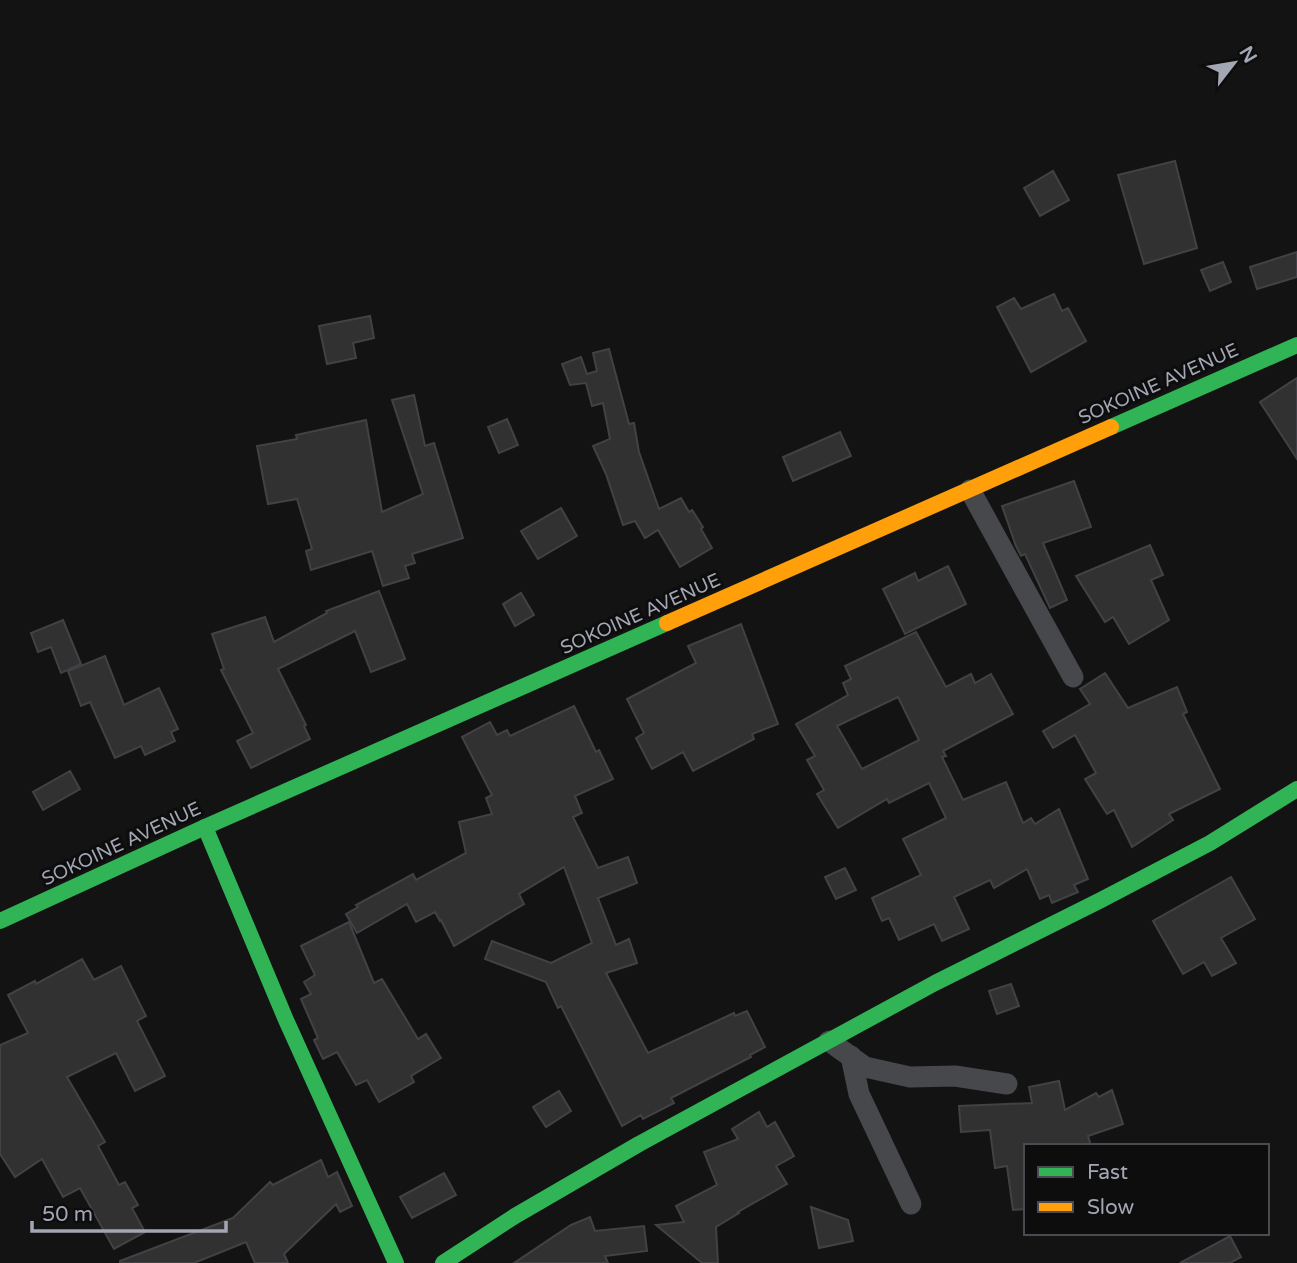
<svg xmlns="http://www.w3.org/2000/svg" width="1297" height="1263" font-family="'Varela Round',sans-serif">
<style>
.building{fill:#313132;stroke:#424246;stroke-width:2;fill-rule:evenodd}
.lines{fill:none;stroke-linecap:round;stroke-linejoin:round}
.street{stroke:#47484b;stroke-width:21}
.fast{stroke:#30b455;stroke-width:16}
.slow{stroke:#ff9f0a;stroke-width:16}
.labels{text-anchor:middle;stroke-width:6;stroke-linejoin:round;paint-order:stroke}
.street-label{font-size:19px;fill:#a3a7b4;stroke:#0d0d0e}
</style>
<rect width="100%" height="100%" fill="#131313"/>
<g class="building">
<path d="M 1175,161 L 1197,248 L 1144,264 L 1118,175 Z"/>
<path d="M 1053,171 L 1069,200 L 1040,216 L 1024,188 Z"/>
<path d="M 1297,252 L 1297,277 L 1257,289 L 1250,267 Z"/>
<path d="M 1223,262 L 1231,282 L 1210,291 L 1201,270 Z"/>
<path d="M 1054,294 L 1062,311 L 1068,308 L 1086,341 L 1031,372 L 997,307 L 1014,298 L 1021,309 Z"/>
<path d="M 370,316 L 374,338 L 353,343 L 356,358 L 327,364 L 319,326 Z"/>
<path d="M 609,349 L 629,424 L 634,423 L 639,452 L 659,509 L 681,498 L 689,512 L 692,510 L 703,527 L 701,529 L 712,548 L 680,567 L 658,530 L 645,538 L 635,521 L 623,525 L 606,474 L 593,446 L 610,439 L 603,403 L 592,406 L 586,383 L 570,385 L 562,364 L 581,357 L 587,374 L 597,371 L 593,353 Z"/>
<path d="M 1297,378 L 1297,459 L 1260,402 Z"/>
<path d="M 414,395 L 425,446 L 434,443 L 463,538 L 412,554 L 415,563 L 405,566 L 409,578 L 383,586 L 372,551 L 311,570 L 306,551 L 312,549 L 297,499 L 268,504 L 257,446 L 297,439 L 296,435 L 366,420 L 382,512 L 423,494 L 392,400 Z"/>
<path d="M 507,419 L 518,445 L 499,453 L 488,427 Z"/>
<path d="M 840,432 L 851,456 L 793,481 L 783,457 Z"/>
<path d="M 1074,481 L 1091,527 L 1043,543 L 1067,600 L 1050,608 L 1025,554 L 1021,556 L 1016,546 L 1002,506 Z"/>
<path d="M 561,508 L 577,536 L 538,559 L 521,531 Z"/>
<path d="M 1150,545 L 1163,575 L 1151,580 L 1169,620 L 1129,644 L 1113,617 L 1105,622 L 1076,576 Z"/>
<path d="M 948,566 L 966,604 L 905,634 L 883,589 L 915,573 L 918,581 Z"/>
<path d="M 379,591 L 405,659 L 371,672 L 355,631 L 278,669 L 306,725 L 304,726 L 310,739 L 251,768 L 237,741 L 253,733 L 221,670 L 224,669 L 212,634 L 265,617 L 274,642 L 327,613 L 326,611 Z"/>
<path d="M 521,593 L 534,615 L 515,626 L 503,604 Z"/>
<path d="M 63,620 L 81,664 L 61,673 L 51,647 L 38,652 L 31,633 Z"/>
<path d="M 741,624 L 778,724 L 752,734 L 754,739 L 693,771 L 683,752 L 652,769 L 636,738 L 644,733 L 627,699 L 696,663 L 688,646 Z"/>
<path d="M 916,632 L 946,687 L 971,674 L 975,683 L 991,674 L 1013,714 L 943,751 L 946,756 L 942,757 L 963,800 L 1006,782 L 1023,823 L 1031,818 L 1035,824 L 1059,809 L 1088,879 L 1074,885 L 1078,892 L 1052,903 L 1049,895 L 1040,899 L 1027,869 L 994,888 L 990,880 L 954,897 L 969,929 L 942,941 L 934,924 L 899,940 L 889,918 L 882,921 L 872,898 L 921,875 L 903,839 L 946,818 L 929,783 L 889,803 L 887,799 L 838,828 L 817,794 L 824,790 L 807,760 L 815,756 L 796,724 L 848,695 L 843,683 L 851,679 L 845,666 ZM 898,697 L 919,740 L 862,769 L 837,726 Z"/>
<path d="M 105,656 L 124,705 L 159,688 L 178,729 L 171,732 L 175,741 L 145,755 L 141,746 L 115,758 L 90,702 L 81,706 L 68,671 Z"/>
<path d="M 1105,673 L 1128,708 L 1177,687 L 1187,712 L 1183,714 L 1220,789 L 1169,814 L 1173,820 L 1132,847 L 1114,810 L 1107,814 L 1085,779 L 1096,773 L 1075,735 L 1053,748 L 1043,731 L 1090,704 L 1080,689 Z"/>
<path d="M 574,706 L 596,752 L 599,750 L 613,779 L 575,796 L 582,813 L 573,817 L 598,868 L 628,857 L 637,883 L 598,898 L 616,945 L 629,939 L 637,963 L 606,973 L 648,1053 L 734,1013 L 735,1016 L 747,1011 L 765,1047 L 750,1055 L 751,1057 L 671,1098 L 674,1103 L 643,1119 L 641,1115 L 622,1126 L 561,1006 L 558,1008 L 546,982 L 485,959 L 492,941 L 551,963 L 592,943 L 564,867 L 519,894 L 524,904 L 454,946 L 441,920 L 440,921 L 435,912 L 416,922 L 407,904 L 357,933 L 346,914 L 358,907 L 356,905 L 413,874 L 416,880 L 466,853 L 459,822 L 492,814 L 486,798 L 492,795 L 462,737 L 490,722 L 497,735 L 507,730 L 510,736 Z"/>
<path d="M 70,771 L 80,789 L 43,810 L 33,792 Z"/>
<path d="M 845,868 L 856,890 L 836,899 L 825,877 Z"/>
<path d="M 1231,877 L 1255,919 L 1221,938 L 1236,963 L 1212,976 L 1204,962 L 1183,974 L 1153,921 Z"/>
<path d="M 349,922 L 374,983 L 382,979 L 418,1039 L 426,1034 L 441,1058 L 411,1076 L 414,1082 L 379,1102 L 367,1080 L 356,1085 L 337,1052 L 323,1059 L 314,1040 L 318,1038 L 301,999 L 311,994 L 304,982 L 315,975 L 301,946 Z"/>
<path d="M 82,959 L 94,980 L 121,966 L 146,1016 L 137,1021 L 165,1076 L 135,1091 L 116,1053 L 67,1077 L 105,1142 L 98,1146 L 119,1185 L 125,1182 L 138,1205 L 132,1208 L 145,1232 L 114,1249 L 80,1188 L 63,1197 L 42,1159 L 15,1177 L 0,1154 L 0,1045 L 28,1033 L 8,995 L 35,981 L 36,984 Z"/>
<path d="M 1011,984 L 1019,1006 L 997,1014 L 989,991 Z"/>
<path d="M 1059,1081 L 1065,1110 L 1096,1093 L 1099,1097 L 1112,1090 L 1123,1124 L 1088,1136 L 1091,1146 L 1026,1146 L 1026,1209 L 1013,1210 L 1007,1166 L 995,1168 L 990,1130 L 961,1132 L 959,1106 L 1032,1103 L 1029,1087 Z"/>
<path d="M 559,1091 L 571,1111 L 546,1127 L 533,1107 Z"/>
<path d="M 759,1112 L 767,1127 L 775,1122 L 794,1156 L 776,1166 L 787,1184 L 738,1212 L 739,1213 L 716,1227 L 718,1263 L 702,1263 L 656,1225 L 684,1222 L 676,1206 L 717,1185 L 704,1152 L 738,1139 L 732,1129 Z"/>
<path d="M 321,1160 L 328,1177 L 337,1172 L 352,1206 L 340,1212 L 336,1204 L 284,1254 L 288,1263 L 255,1263 L 246,1242 L 194,1263 L 120,1263 L 120,1261 L 233,1218 L 270,1182 L 273,1185 Z"/>
<path d="M 444,1173 L 456,1195 L 412,1218 L 400,1197 Z"/>
<path d="M 811,1207 L 848,1220 L 853,1241 L 819,1248 Z"/>
<path d="M 590,1217 L 595,1231 L 644,1226 L 647,1251 L 605,1256 L 608,1263 L 514,1263 L 571,1225 Z"/>
<path d="M 1230,1236 L 1241,1257 L 1230,1263 L 1180,1263 Z"/>
</g>
<g class="lines">
<g class="street">
<path d="M 970,490 L 1073,677"/>
<path d="M 829,1041 L 865,1067 L 910,1077 L 955,1076 L 1007,1084"/>
<path d="M 851,1056 L 859,1094 L 911,1204"/>
</g>
<g class="fast">
<path d="M 1111,427 L 1297,345"/>
<path d="M 205,827 L 286,1020 L 396,1263"/>
<path d="M 0,921 L 205,827 L 667,623"/>
<path d="M 443,1263 L 515,1216 L 639,1144 L 935,983 L 1101,900 L 1210,843 L 1297,789"/>
</g>
<path class="slow" d="M 667,623 L 1111,427"/>
</g>
<g class="labels">
<g class="street-label">
<text transform="translate(1158 383) rotate(-24)" y="7">SOKOINE AVENUE</text>
<text transform="translate(640 613) rotate(-24)" y="7">SOKOINE AVENUE</text>
<text transform="translate(121 843) rotate(-25)" y="7">SOKOINE AVENUE</text>
</g>
</g>
<rect x="1024" y="1144" width="245" height="91" fill="#0d0d0e" stroke="#494b50" stroke-width="2"/>
<rect x="1038" y="1167" width="35" height="10" fill="#30b455" stroke="#494b50" stroke-width="2"/>
<text x="1087" y="1179" font-size="21" fill="#a3a7b4">Fast</text>
<rect x="1038" y="1202" width="35" height="10" fill="#ff9f0a" stroke="#494b50" stroke-width="2"/>
<text x="1087" y="1214" font-size="21" fill="#a3a7b4">Slow</text>
<g transform="translate(1234 63) rotate(59)" stroke="#0d0d0e" stroke-width="5" paint-order="stroke">
<path d="M0-5L12 26L0 18L-12 26Z" fill="#a3a7b4"/>
<text y="-10" font-size="19" font-weight="bold" text-anchor="middle" fill="#a3a7b4">N</text>
</g>
<path d="M32 1221v10h194v-10" fill="none" stroke="#a3a7b4" stroke-width="3.5"/>
<text x="42" y="1221" font-size="21" fill="#a3a7b4" stroke="#0d0d0e" stroke-width="5" paint-order="stroke">50 m</text>
</svg>
